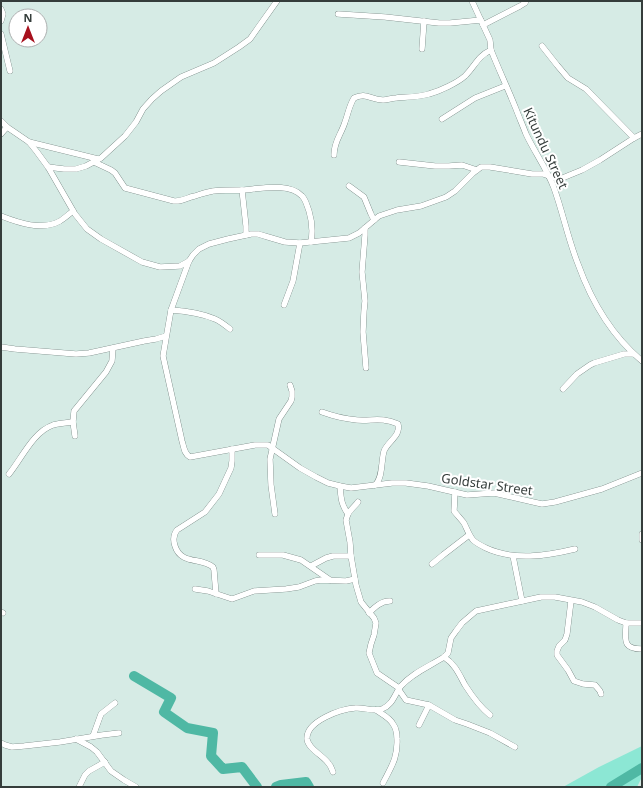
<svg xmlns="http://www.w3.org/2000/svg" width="643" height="788" font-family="'Noto Sans',sans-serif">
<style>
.green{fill:#8ce7d4}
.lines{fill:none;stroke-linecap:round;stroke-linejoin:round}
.river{stroke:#4fb8a4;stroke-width:10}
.street-casing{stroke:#61736f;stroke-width:6}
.street{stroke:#fff;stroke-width:5.5}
.labels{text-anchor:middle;stroke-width:4;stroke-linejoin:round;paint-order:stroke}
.street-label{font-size:13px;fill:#353d3b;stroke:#fff}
</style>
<rect width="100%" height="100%" fill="#d6ebe5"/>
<path class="green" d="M 642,746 L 642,777 L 637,787 L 563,787 L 599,767 Z"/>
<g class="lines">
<g class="river">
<path d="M 134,676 L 171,698 L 164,712 L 187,728 L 213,733 L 211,756 L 223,769 L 242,767 L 257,787"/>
<path d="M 276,787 L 281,785 L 306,782 L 309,787"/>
<path d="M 611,787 L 642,768"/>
</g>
<g class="street-casing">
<g id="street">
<path d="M 472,1 L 490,40 L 491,50 C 499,70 508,89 516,109 C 519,117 523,126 526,134 C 535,153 547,169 554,188 C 563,213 568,239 578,264 C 591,300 612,336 642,361"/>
<path d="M 1,9 L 3,14 L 1,21"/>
<path d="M 338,14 L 385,17 L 439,23 L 450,23 L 481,20"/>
<path d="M 483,25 L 520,6 L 525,3 L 526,1"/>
<path d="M 1,34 L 10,71"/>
<path d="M 542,46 L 557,65 L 568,78 L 586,89 L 634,138"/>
<path d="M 422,49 L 424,21"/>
<path d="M 442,119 L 475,98 L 505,86"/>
<path d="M 1,121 L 7,127 L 29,142 L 37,152 L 48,167 L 75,214 L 87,229 L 101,239 L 142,262 L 160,267 L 180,266 L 189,261"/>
<path d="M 1,134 L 7,127"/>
<path d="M 642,134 L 634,138 L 600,160 L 582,170 L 560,179 L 549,176 L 543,174 L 532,174 L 490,167 L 481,167 L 473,173 L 455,191 L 446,197 L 421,206 L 397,210 L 379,216 L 359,233 L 349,238 L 300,243 L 285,242 L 268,237 L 258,234 L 251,234 L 228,239 L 209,244 L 199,249 L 193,255 L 189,261 L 171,310 L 163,356 L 182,441 C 184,447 184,454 190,457 L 255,445 L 268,445 L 272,448 L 300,468 L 316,477 L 328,483 L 340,486 L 351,488 L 392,483 L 406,483 L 428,486 L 467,495 L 494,493 L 542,504 L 555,502 L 602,489 L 642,473"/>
<path d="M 29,142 L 98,159"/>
<path d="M 334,155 C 334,141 341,135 345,122 C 348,114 349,106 354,98 C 366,92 371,100 383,100 C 387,100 392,98 396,98 C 407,97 419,97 429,94 C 440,91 457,83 465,76 C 475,66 478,56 491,50"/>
<path d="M 94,162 L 111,170 L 115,173 L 125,188 L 174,201 C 182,202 188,197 195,196 C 201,194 207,192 213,191 C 223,190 232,190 242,190 L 246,226 L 246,235"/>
<path d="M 399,162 L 435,166 L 449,166 L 462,165 L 477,170"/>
<path d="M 48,167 L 64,169 L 76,169 L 86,166 L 101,158 L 125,136 L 136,122 L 143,109 L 152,99 L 161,91 L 181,77 L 214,63 L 239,47 L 250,39 L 277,1"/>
<path d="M 349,186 L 364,197 L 371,214 L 374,220"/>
<path d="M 242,190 C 259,189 289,182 302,196 C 306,200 307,206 309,211 C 312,221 313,231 311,242"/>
<path d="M 1,216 C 19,223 42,231 60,221 C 65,218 69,214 73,211"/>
<path d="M 365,228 L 365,235 L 362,272 L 365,301 L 364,311 L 363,332 L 366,368"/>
<path d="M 284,305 L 293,281 L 300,243"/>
<path d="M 171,310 C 185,311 201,313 215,319 C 220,321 225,325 230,329"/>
<path d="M 1,347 L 15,349 L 76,354 L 89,353 L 144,341 L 156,339 L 166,336"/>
<path d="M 563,389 L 577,374 L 590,365 L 594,363 L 624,354 L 633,354"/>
<path d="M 322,412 C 333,416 345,419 357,420 C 373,421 382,417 398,424 C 401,436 388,441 384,451 C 381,461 383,478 375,485"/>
<path d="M 75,436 L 73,422 L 74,411 L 106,372 L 112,361 L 113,348"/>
<path d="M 9,474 C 22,458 33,432 53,425 C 60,423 66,423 73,422"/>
<path d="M 340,486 C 341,498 341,504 348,514 L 346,520 L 350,542 L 351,556 L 356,585 L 361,602 L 374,618 L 376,623 L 374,635 L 371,644 L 369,653 L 377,673 L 399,688"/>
<path d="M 455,492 L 454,511 C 457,515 461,519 464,523 C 467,529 469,535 473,540 C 476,543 482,546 486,548 C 514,561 546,556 575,549"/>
<path d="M 275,514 L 271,485 L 270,459 L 279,419 L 291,401 L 292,397 L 292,391 L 290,385"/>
<path d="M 348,514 C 350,510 355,506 358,502"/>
<path d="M 642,534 L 642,540"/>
<path d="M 259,555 L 283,555 L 301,560 L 330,580"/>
<path d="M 513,556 L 522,601"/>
<path d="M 432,564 L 443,555 L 469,535"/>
<path d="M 311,566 L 326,558 L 333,556 L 351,556"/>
<path d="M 195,589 L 208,591 L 232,599 L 254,591 L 286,589 L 299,587 L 315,581 L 321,580 L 346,581 L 355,579"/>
<path d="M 216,594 L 214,570 L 213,567 C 201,557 181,565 175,546 C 173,540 173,535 177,530 L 205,512 L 219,494 L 231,468 L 232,461 L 232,449"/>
<path d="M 571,601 L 567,634 L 565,640 L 559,646 L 557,651 L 557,655 L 568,670 L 574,681 L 583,684 L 595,685 L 600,691 L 601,694"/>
<path d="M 1,612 L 3,613"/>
<path d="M 369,613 C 375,607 381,601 390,601"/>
<path d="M 626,623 C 626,638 621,649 642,649"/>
<path d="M 444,657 C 455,664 459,674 465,685 C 472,696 480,707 490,715"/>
<path d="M 399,690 L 406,700 L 429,705 L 455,720 L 467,724 L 490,733 L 515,747"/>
<path d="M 376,710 C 382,714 390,718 393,724 C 396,728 397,734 397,739 C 398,758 391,767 383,783"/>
<path d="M 419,725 L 429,705"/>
<path d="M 93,736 L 101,714 L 115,703"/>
<path d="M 76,739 L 91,747 L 97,752 L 111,771 L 124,780 L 136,787"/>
<path d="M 1,743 L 5,745 L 12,747 L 24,746 L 60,742 L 102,735 L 119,733"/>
<path d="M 333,772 C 332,770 331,766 329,764 C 324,756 308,749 307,739 C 306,721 341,709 355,708 C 364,707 373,712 382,709 C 393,705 395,693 401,686 C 412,673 430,666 444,657 L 448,653 L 451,638 L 456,631 L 462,623 L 476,611 L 541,597 L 555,597 L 582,602 L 595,607 L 618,620 L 626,623 L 642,623"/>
<path d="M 79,787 L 85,775 L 89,771 L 105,762"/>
</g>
</g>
<use href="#street" class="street"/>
</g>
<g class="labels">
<g class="street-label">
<text transform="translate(546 148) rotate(65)" y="5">Kitundu Street</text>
<text transform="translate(487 484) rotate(8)" y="5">Goldstar Street</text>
</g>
</g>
<rect width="643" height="788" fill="none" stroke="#353d3b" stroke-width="4"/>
<g transform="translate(28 28)"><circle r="19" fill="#ffffff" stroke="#aeb1b1"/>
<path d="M0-3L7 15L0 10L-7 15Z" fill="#a7101d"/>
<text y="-6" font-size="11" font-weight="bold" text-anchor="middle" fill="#353d3b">N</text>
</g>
</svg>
